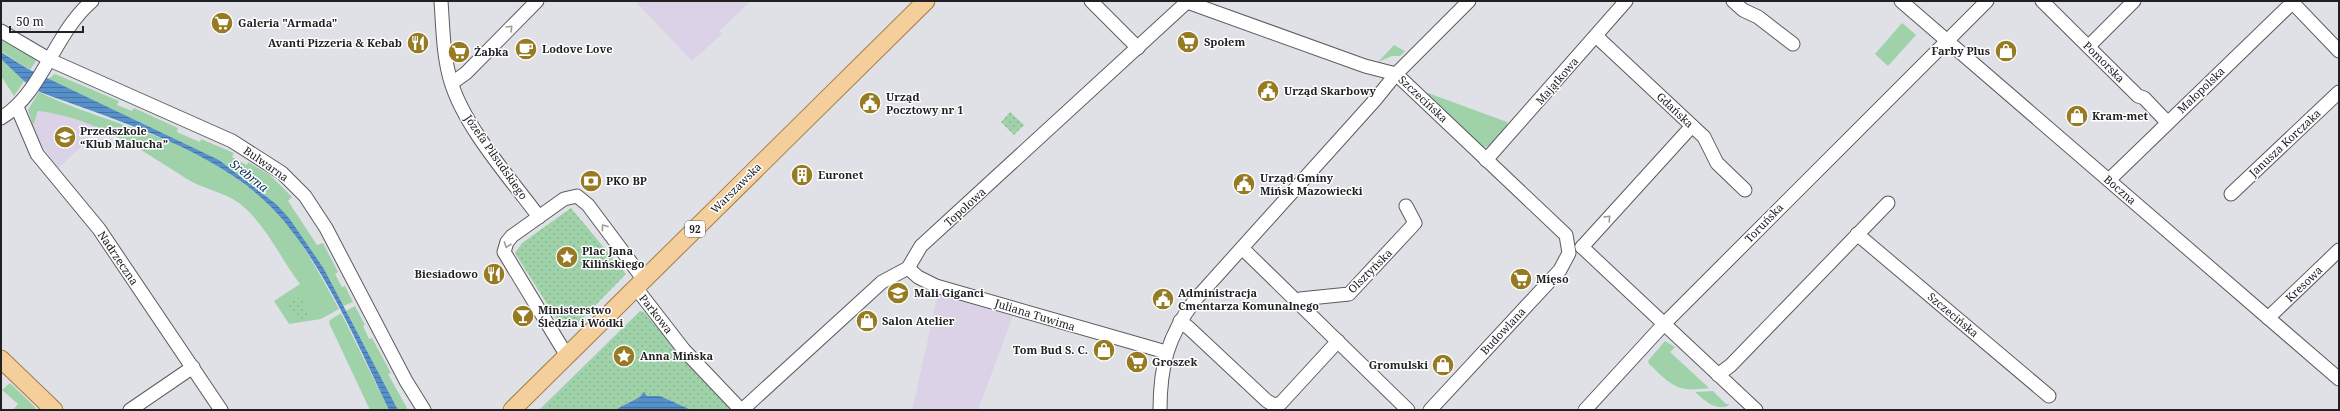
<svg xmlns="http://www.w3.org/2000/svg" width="2340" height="411" font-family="'Noto Serif',serif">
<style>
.education{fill:#dcd2e7}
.green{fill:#9fd2a9}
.park{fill:url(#park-dots)}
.water{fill:url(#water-rules)}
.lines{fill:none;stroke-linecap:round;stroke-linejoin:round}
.minor-casing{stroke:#5b5c61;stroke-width:15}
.major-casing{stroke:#a57d45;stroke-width:19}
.minor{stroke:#fff;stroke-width:13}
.major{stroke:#f4ce9b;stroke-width:17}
.oneway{stroke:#9b9b9c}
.labels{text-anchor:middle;stroke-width:3;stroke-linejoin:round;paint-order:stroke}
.shield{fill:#fff;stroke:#636465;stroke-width:1}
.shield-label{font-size:10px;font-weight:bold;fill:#202123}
.poi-label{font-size:11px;font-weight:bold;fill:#202123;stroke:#fff;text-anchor:start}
.street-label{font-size:11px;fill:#202123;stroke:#fff}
.water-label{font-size:12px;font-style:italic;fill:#0d3960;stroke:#fff}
</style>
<defs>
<pattern id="park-dots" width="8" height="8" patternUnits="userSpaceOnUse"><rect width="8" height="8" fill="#9fd2a9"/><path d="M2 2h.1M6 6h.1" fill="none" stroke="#89b491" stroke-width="1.8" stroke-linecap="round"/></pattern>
<pattern id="water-rules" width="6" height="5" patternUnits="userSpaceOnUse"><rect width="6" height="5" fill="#5590cb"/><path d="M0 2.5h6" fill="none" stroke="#4675a4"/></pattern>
</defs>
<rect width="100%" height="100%" fill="#dfe1e7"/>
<g class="education">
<path d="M 635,1 L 751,1 L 719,31 L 722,34 L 692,61 Z"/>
<path d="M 38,111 L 58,114 L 102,128 L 58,168 L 42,146 L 33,126 Z"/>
<path d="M 938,294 L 1013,316 L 978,410 L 912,410 Z"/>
</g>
<g class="green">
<path d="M 1902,23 L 1916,35 L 1888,66 L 1875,54 Z"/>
<path d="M 1,37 L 28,53 L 36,61 L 30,70 L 1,51 Z"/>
<path d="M 1394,45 L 1405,51 L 1400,56 L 1392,56 L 1378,62 Z"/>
<path d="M 1,59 L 24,81 L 14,96 L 1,76 Z"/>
<path d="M 55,74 L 119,101 L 117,105 L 132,111 L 134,108 L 178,128 L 177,132 L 200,142 L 201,139 L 234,153 L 232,157 L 247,165 L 248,162 L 270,175 L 292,197 L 288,201 L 317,245 L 323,243 L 338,272 L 335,274 L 342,287 L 345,286 L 353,302 L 343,306 L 324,269 L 276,204 L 219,160 L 48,79 Z"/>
<path d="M 39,92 C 73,109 121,123 158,137 C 201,153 247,180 279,215 C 304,243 321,277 339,309 L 321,319 L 289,324 L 274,301 L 300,284 C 280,258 266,224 239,203 C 224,192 203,189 187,179 C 140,149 95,118 38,111 L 33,126 L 28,110 Z"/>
<path d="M 1428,93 L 1507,122 L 1507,129 L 1492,145 L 1482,148 L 1428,96 Z"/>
<path d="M 355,306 L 365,325 L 363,326 L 369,339 L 372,338 L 391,373 L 388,374 L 408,410 L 398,410 L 346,311 Z"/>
<path d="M 341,313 L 389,410 L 370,410 L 329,323 L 330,320 Z"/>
<path d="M 1665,341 L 1675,347 L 1670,352 L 1709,388 C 1676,393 1672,385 1649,364 L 1648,361 Z"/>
<path d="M 10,383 L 36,408 L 34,410 L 13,410 L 18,404 L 2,390 Z"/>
<path d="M 1713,391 L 1726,404 L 1729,404 L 1728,406 C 1715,411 1704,400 1695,392 Z"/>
</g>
<g class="park">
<path d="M 1010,112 L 1024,125 L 1014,135 L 1001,122 Z"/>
<path d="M 571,208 L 626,274 L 576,325 L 561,326 L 515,253 L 522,243 Z"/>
<path d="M 300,297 L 310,314 L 297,322 L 287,306 Z"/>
<path d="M 640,311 L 644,312 L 696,373 L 732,410 L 539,410 Z"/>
</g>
<g class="water">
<path d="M 1,52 L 28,69 L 219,160 L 276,204 L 289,218 L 324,269 L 398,410 L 389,410 C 358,345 320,255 269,205 C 212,148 114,120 40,92 L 24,81 L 1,59 Z"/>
<path d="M 644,392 L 647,396 L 660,396 L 691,410 L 615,410 L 640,397 Z"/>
</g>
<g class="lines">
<g class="minor-casing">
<g id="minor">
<path d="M 441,1 C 443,28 443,56 451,82 C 465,128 510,178 539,217"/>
<path d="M 1091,1 L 1138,48"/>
<path d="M 1733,1 L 1743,10 L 1758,17 L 1793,44"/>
<path d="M 1901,1 L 2339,379"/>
<path d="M 2042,1 L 2138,96 L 2144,98 L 2167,122"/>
<path d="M 2291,1 L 2339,51"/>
<path d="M 1187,2 L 1365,66 L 1396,74 L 1566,235 L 1569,253 L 1560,270 L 1430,410"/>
<path d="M 1,31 L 52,61 L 232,141 L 282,173 L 305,196 L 326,228 L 406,381 L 424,410"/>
<path d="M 1596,36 L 1704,137 L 1717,163 L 1745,190"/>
<path d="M 2089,46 L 2134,1"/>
<path d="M 452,83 L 466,73 L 537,1"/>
<path d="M 17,107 L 37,154 L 99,229 L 221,410"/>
<path d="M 1,118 C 42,94 54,33 92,1"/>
<path d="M 1486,160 L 1626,1"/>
<path d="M 2109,180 L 2294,1"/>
<path d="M 2231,194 L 2339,92"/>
<path d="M 1857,234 L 2049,396"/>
<path d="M 1582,247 L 1756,410"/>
<path d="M 1582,247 L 1692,126"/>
<path d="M 1242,248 L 1408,410"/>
<path d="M 908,268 L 918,277 L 936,286 L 1166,352"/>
<path d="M 636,288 L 684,350 L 741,410"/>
<path d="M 1296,302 L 1300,299 L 1349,294 L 1415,223 L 1406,206"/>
<path d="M 2268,318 L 2339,250"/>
<path d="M 1180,321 L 1189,328 L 1267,401 L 1274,405 L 1281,403 L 1338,341"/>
<path d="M 567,356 L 504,252 L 507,242 L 512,236 L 564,199 L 577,196 L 588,205 L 644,280"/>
<path d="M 1718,375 L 1731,365 L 1888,203"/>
<path d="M 130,410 L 193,367"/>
<path d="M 742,410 L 882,282 L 908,268 L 921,246 L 1188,1"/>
<path d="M 1160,410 C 1160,365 1168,336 1195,300 L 1375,100 L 1396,74 L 1469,1"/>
<path d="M 1585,410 L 1664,324 L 1987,1"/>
</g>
</g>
<g class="major-casing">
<g id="major">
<path d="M 1,359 L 54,410"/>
<path d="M 512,410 L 926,1"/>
</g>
</g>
<use href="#minor" class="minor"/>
<use href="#major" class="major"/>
</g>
<defs><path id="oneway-chevron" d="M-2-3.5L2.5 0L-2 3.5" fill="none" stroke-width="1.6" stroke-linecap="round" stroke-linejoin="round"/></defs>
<g class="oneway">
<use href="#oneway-chevron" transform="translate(510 28) rotate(-45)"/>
<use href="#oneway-chevron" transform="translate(1608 218) rotate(-47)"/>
<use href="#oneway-chevron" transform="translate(604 227) rotate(-126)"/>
<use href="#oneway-chevron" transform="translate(507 245) rotate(109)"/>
</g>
<defs>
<g id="supermarket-disc" transform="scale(1.15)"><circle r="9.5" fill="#977b23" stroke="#fff"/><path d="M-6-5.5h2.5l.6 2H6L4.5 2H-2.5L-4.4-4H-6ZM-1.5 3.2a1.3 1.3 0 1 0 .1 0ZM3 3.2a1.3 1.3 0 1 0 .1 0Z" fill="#fff"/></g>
<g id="restaurant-disc" transform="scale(1.15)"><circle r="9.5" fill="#977b23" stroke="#fff"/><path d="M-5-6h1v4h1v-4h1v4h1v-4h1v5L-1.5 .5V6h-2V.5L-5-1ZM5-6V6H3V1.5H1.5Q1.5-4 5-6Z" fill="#fff"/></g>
<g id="cafe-disc" transform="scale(1.15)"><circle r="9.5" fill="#977b23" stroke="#fff"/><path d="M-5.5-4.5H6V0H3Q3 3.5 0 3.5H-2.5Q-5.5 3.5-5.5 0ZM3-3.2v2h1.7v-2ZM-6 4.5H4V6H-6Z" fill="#fff"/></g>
<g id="shop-disc" transform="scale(1.15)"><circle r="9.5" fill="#977b23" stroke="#fff"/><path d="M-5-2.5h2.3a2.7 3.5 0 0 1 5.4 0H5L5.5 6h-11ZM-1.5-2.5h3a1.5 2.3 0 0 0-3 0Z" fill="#fff"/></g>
<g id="civic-disc" transform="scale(1.15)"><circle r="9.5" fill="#977b23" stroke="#fff"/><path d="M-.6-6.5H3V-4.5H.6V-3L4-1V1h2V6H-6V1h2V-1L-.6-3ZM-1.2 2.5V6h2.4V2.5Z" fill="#fff"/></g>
<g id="school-disc" transform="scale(1.15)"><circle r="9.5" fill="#977b23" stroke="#fff"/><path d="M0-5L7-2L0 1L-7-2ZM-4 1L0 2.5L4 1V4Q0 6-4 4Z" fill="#fff"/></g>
<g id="building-disc" transform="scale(1.15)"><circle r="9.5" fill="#977b23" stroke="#fff"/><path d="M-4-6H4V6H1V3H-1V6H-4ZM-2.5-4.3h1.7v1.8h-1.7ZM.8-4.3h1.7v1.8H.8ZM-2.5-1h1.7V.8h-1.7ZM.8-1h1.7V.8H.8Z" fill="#fff"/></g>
<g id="bank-disc" transform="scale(1.15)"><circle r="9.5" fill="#977b23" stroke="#fff"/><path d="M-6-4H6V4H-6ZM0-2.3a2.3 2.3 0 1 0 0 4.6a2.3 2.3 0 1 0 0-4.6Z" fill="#fff"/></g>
<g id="sight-disc" transform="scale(1.15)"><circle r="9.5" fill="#977b23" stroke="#fff"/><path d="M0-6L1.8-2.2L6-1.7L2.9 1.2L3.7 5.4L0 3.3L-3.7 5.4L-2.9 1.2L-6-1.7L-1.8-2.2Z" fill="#fff"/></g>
<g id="bar-disc" transform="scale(1.15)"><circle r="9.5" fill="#977b23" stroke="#fff"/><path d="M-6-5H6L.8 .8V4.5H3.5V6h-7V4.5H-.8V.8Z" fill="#fff"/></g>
</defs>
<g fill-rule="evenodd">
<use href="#supermarket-disc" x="222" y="23"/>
<use href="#supermarket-disc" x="1188" y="42"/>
<use href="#restaurant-disc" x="418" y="43"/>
<use href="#cafe-disc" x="526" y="49"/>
<use href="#shop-disc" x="2006" y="51"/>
<use href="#supermarket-disc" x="459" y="52"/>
<use href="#civic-disc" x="1268" y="91"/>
<use href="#civic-disc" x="870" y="103"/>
<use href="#shop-disc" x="2077" y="116"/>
<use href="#school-disc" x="65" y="137"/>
<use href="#building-disc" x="802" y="175"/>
<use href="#bank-disc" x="591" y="181"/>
<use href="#civic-disc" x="1244" y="184"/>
<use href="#sight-disc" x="567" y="257"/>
<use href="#restaurant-disc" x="494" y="274"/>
<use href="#supermarket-disc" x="1521" y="279"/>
<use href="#school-disc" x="898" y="293"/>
<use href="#civic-disc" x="1163" y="299"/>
<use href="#bar-disc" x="523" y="316"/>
<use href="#shop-disc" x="867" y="321"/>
<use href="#shop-disc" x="1104" y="350"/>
<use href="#sight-disc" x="624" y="356"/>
<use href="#supermarket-disc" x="1137" y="362"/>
<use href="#shop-disc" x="1443" y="365"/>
</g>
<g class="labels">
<rect class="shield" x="685" y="221" width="20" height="16" rx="3"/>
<g class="shield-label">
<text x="695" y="233">92</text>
</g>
<g class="poi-label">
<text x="238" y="27">Galeria "Armada"</text>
<text x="1204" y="46">Społem</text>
<text x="402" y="47" text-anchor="end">Avanti Pizzeria &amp; Kebab</text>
<text x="542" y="53">Lodove Love</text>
<text x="1990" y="55" text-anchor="end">Farby Plus</text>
<text x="474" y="56">Żabka</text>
<text x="1284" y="95">Urząd Skarbowy</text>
<text x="886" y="101">Urząd<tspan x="886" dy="13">Pocztowy nr 1</tspan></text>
<text x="2092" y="120">Kram-met</text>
<text x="80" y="135">Przedszkole<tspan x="80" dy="13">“Klub Malucha”</tspan></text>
<text x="818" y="179">Euronet</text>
<text x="1260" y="182">Urząd Gminy<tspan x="1260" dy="13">Mińsk Mazowiecki</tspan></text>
<text x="606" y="185">PKO BP</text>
<text x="582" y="255">Plac Jana<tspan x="582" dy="13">Kilińskiego</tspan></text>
<text x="478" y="278" text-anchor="end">Biesiadowo</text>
<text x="1536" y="283">Mięso</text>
<text x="914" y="297">Mali Giganci</text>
<text x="1178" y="297">Administracja<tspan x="1178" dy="13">Cmentarza Komunalnego</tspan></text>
<text x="538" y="314">Ministerstwo<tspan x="538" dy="13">Śledzia i Wódki</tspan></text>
<text x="882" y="325">Salon Atelier</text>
<text x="1088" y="354" text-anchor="end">Tom Bud S. C.</text>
<text x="640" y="360">Anna Mińska</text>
<text x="1152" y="366">Groszek</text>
<text x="1428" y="369" text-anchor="end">Gromulski</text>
</g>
<g class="street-label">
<text transform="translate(2104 62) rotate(45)" y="4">Pomorska</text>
<text transform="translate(1557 81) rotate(-49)" y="4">Majątkowa</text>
<text transform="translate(2201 90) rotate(-44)" y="4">Małopolska</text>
<text transform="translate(1423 99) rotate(43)" y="4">Szczecińska</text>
<text transform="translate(1675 110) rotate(43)" y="4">Gdańska</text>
<text transform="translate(2285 143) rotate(-43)" y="4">Janusza Korczaka</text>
<text transform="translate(496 157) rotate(55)" y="4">Józefa Piłsudskiego</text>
<text transform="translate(266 164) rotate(35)" y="4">Bulwarna</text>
<text transform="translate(736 188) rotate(-45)" y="4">Warszawska</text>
<text transform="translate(2120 190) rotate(41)" y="4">Boczna</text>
<text transform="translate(965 207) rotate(-42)" y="4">Topolowa</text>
<text transform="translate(1764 223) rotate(-46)" y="4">Toruńska</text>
<text transform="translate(118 258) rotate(56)" y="4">Nadrzeczna</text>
<text transform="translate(1370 271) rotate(-45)" y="4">Olsztyńska</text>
<text transform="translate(2304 284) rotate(-44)" y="4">Kresowa</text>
<text transform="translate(656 314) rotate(52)" y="4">Parkowa</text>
<text transform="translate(1035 315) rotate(17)" y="4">Juliana Tuwima</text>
<text transform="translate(1953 315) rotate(40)" y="4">Szczecińska</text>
<text transform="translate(1503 331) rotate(-47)" y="4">Budowlana</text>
</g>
<g class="water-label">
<text transform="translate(249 176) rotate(38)" y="4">Srebrna</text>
</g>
</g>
<rect width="2340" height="411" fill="none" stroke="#202123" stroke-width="4"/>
<path d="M10 26v6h73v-6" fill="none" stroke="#202123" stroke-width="2"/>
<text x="16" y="26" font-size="12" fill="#202123" stroke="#ffffff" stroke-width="3" paint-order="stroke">50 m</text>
</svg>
